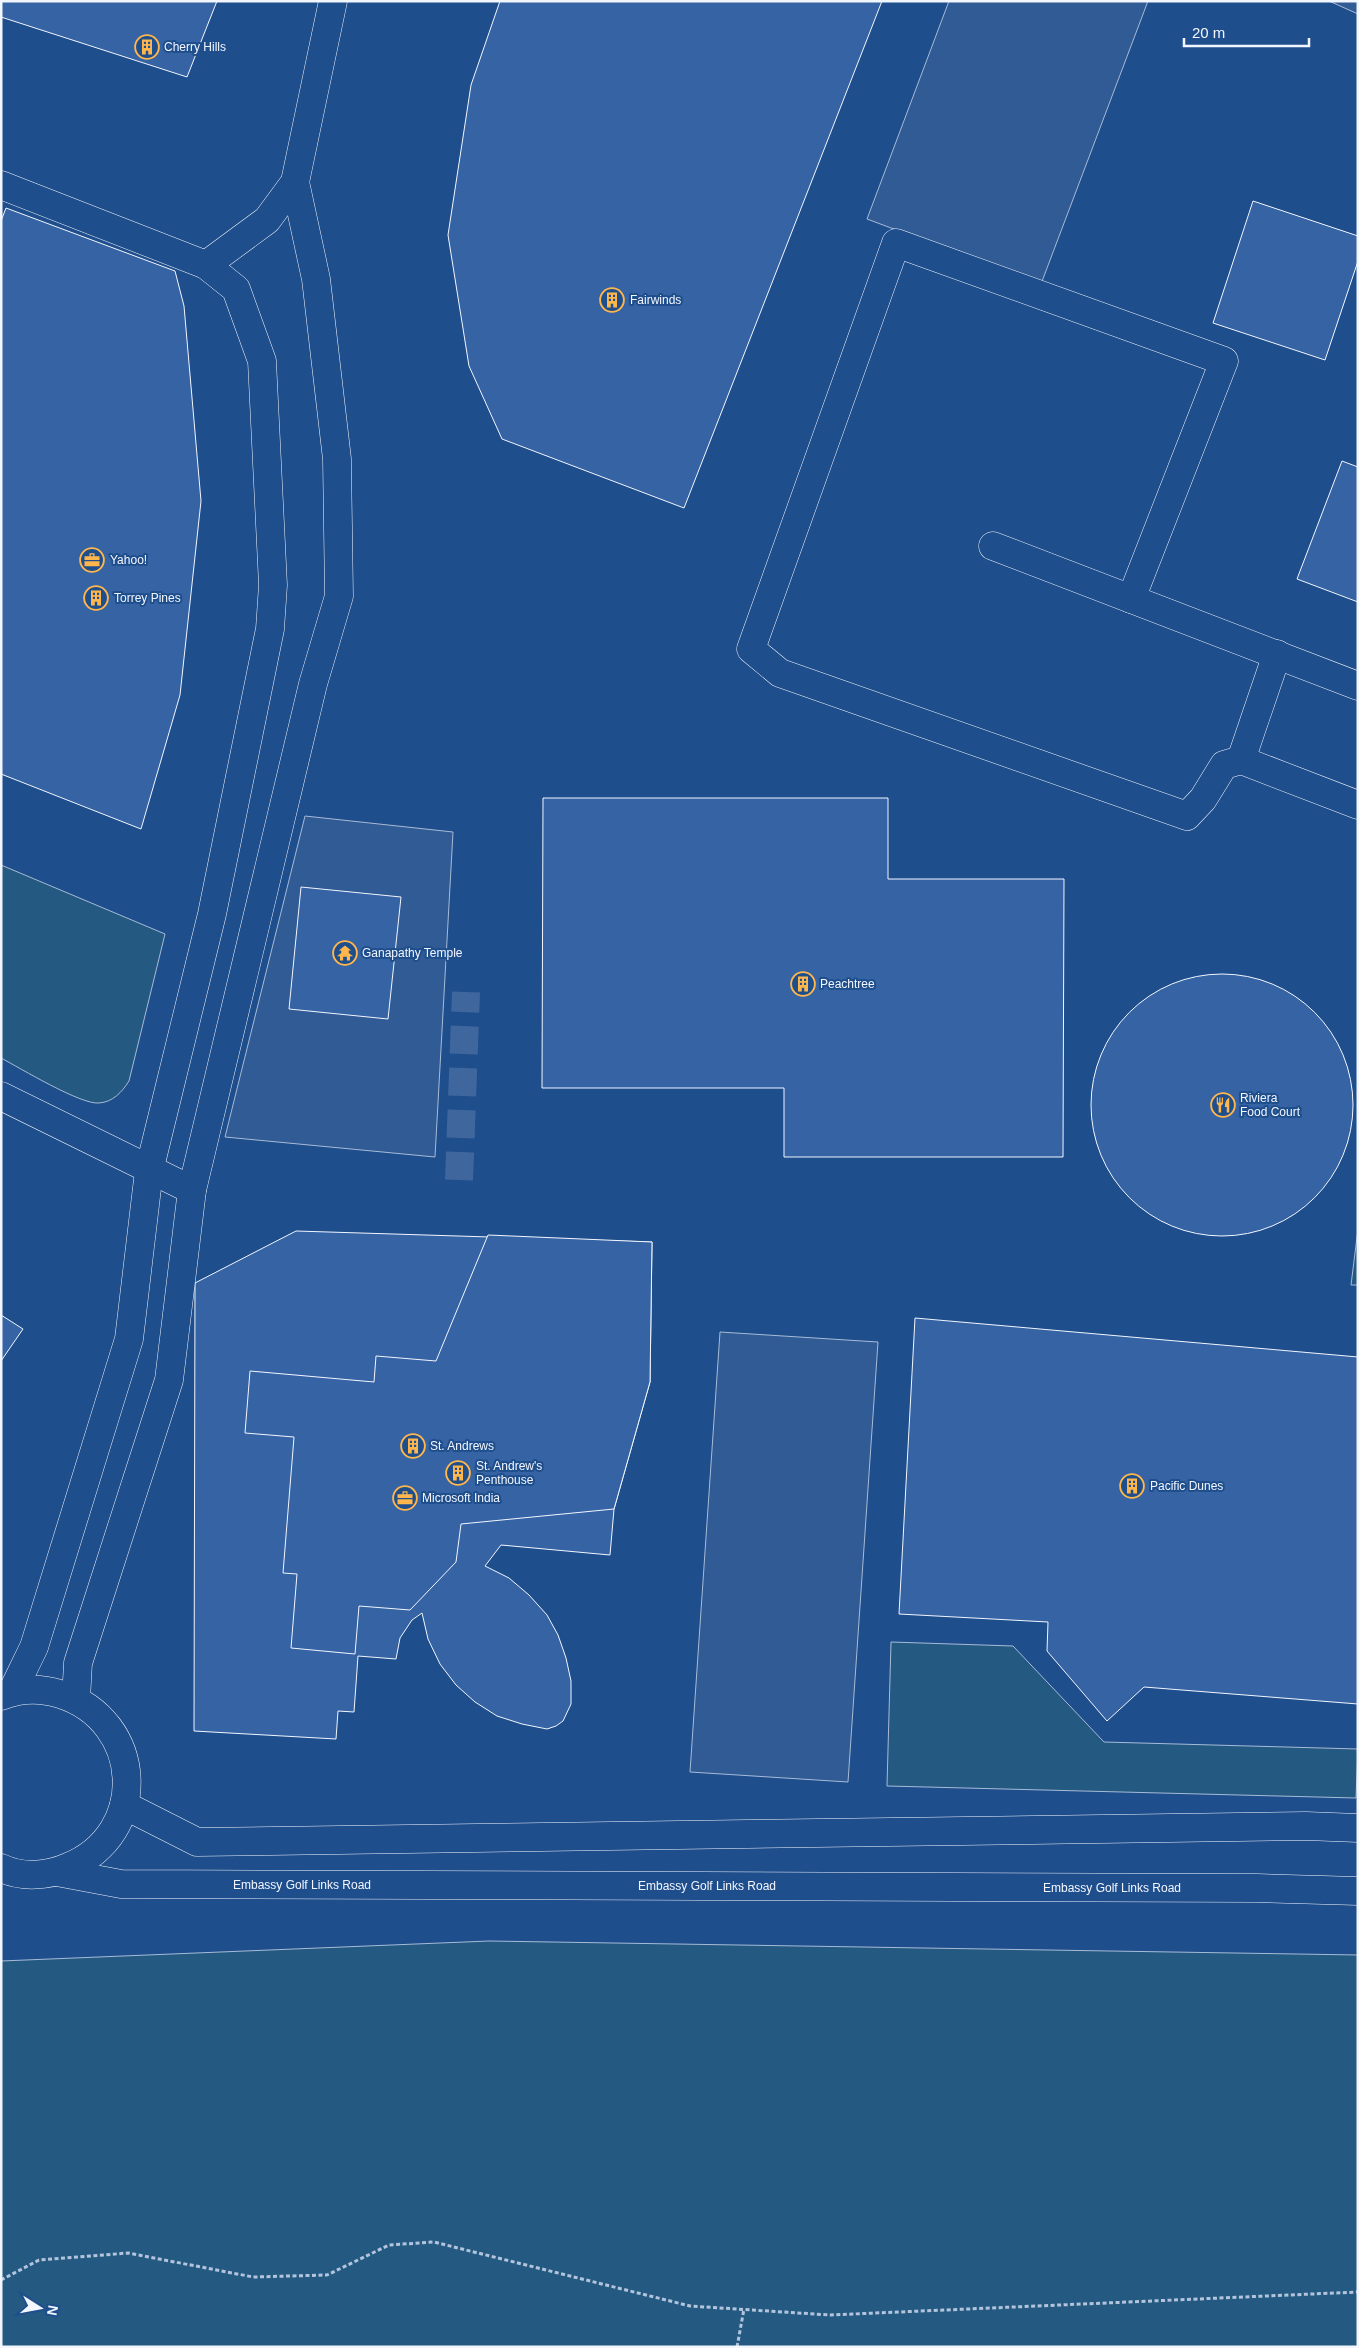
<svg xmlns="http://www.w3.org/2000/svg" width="1359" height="2348" font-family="Helvetica,sans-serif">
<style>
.green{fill:#245a82;stroke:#a8bbd7}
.parking{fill:#305b95;stroke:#a8bbd7}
.building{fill:#3563a3;stroke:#f2f6ff}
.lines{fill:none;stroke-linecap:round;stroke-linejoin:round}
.minor-tunnel{stroke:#3f679d;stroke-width:28;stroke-dasharray:28 14;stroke-linecap:butt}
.minor-casing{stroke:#f2f6ff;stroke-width:29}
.path{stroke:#b3c4dc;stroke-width:3;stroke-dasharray:4 2.5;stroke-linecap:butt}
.minor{stroke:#1f4e8c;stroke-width:28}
.labels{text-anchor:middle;stroke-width:4;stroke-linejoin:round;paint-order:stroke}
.poi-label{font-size:12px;fill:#f2f6ff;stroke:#1f4e8c;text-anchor:start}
.street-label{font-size:12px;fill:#f2f6ff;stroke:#1f4e8c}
</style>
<rect width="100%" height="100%" fill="#1f4e8c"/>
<g class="green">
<path d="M 1,865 L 165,934 L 129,1081 C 122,1092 113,1102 99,1103 C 81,1105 20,1068 1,1058 Z"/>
<path d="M 1358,1229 L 1358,1285 L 1351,1285 Z"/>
<path d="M 891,1642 L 1013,1646 L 1104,1742 L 1358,1749 L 1356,1798 L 887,1786 Z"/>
<path d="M 489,1941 L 1358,1955 L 1358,2347 L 1,2347 L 1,1961 Z"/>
</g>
<g class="parking">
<path d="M 949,1 L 1148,1 L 1041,284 L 867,219 Z"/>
<path d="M 1329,1 L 1358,1 L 1358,14 Z"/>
<path d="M 305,816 L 453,832 L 435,1157 L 225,1137 Z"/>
<path d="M 720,1332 L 878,1342 L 848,1782 L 690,1772 Z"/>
</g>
<g class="building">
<path d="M 1,1 L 217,1 L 187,77 L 1,17 Z"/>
<path d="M 500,1 L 882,1 L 684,508 L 502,439 L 469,366 L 448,235 L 471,85 Z"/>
<path d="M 1253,201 L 1358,236 L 1358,261 L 1325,360 L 1213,323 Z"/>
<path d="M 6,208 L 175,271 L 184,306 L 201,501 L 180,695 L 141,829 L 1,774 L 1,221 Z"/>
<path d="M 1342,461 L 1358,467 L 1358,602 L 1297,579 Z"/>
<path d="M 543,798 L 888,798 L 888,879 L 1064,879 L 1063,1157 L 784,1157 L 784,1088 L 542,1088 Z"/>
<path d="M 301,887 L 401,897 L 388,1019 L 289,1009 Z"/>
<circle cx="1222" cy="1105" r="131"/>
<path d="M 296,1231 L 652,1242 L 650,1382 L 614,1509 L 610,1555 L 501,1545 L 485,1566 L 509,1578 L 529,1595 L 547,1615 L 558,1635 L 566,1658 L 571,1681 L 571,1704 L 563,1721 L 556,1726 L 547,1729 L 522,1724 L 497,1716 L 475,1702 L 456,1685 L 440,1664 L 428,1639 L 422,1613 L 412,1620 L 400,1638 L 396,1659 L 358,1656 L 354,1712 L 338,1711 L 336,1739 L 194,1731 L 195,1283 Z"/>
<path d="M 488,1235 L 652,1242 L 650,1382 L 614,1509 L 461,1524 L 456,1562 L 410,1610 L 359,1606 L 355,1654 L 291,1648 L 297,1574 L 283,1573 L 294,1437 L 245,1433 L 250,1371 L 374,1382 L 376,1356 L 436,1361 Z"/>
<path d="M 1,1315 L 23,1329 L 1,1361 Z"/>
<path d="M 915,1318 L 1358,1357 L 1358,1704 L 1144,1687 L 1107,1721 L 1047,1651 L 1048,1622 L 899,1614 Z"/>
</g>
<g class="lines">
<path class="minor-tunnel" d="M 459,1180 L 466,992"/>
<g class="minor-casing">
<g id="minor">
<path d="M 1,185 L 206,265 L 236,289 L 262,361 L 273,585 L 270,629 L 212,914 L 149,1171 L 129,1339 L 34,1647 L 12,1692"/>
<path d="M 206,265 L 267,220 L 295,182 L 333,1"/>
<path d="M 993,546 L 1358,686"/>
<path d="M 1131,599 L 1224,361 L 896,243 L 751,649 L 780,673 L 1187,816 L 1203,799 L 1224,765 L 1241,760 L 1358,805"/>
<path d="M 1241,760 L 1277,654"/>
<path d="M 1,1096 L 192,1190"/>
<path d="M 1,1696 C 21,1688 41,1688 60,1694 C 145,1721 150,1834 68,1867 C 48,1876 22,1878 1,1868"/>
<path d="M 76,1699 L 78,1663 L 169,1380 L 192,1190 L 313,684 L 339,596 L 337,459 L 316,279 L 295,182"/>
<path d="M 124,1805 L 197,1842 L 1306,1826 L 1358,1828"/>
<path d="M 57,1872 L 121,1884 L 1257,1888 L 1358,1891"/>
</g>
</g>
<g class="path">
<path d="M 1,2280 L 39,2260 L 128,2253 L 253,2277 L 327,2275 L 389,2245 L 434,2242 L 690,2306 L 830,2315 L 1358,2292"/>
<path d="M 737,2347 L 744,2309"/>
</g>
<use href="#minor" class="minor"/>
</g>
<defs>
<g id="building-ring" transform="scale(1.25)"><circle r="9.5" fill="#1f4e8c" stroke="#ffb74d" stroke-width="1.5"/><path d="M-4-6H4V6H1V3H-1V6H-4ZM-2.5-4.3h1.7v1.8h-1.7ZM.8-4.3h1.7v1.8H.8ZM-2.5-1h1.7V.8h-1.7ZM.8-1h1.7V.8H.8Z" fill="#ffb74d"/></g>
<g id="office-ring" transform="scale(1.25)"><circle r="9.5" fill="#1f4e8c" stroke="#ffb74d" stroke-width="1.5"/><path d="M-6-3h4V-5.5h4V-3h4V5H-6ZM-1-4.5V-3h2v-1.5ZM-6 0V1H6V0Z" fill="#ffb74d"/></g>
<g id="temple-ring" transform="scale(1.25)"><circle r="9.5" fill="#1f4e8c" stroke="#ffb74d" stroke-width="1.5"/><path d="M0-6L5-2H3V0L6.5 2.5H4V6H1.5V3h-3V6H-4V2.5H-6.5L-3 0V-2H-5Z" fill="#ffb74d"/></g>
<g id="restaurant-ring" transform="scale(1.25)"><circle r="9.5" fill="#1f4e8c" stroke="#ffb74d" stroke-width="1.5"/><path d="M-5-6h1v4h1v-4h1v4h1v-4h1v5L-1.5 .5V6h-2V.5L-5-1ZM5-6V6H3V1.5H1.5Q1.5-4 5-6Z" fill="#ffb74d"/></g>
</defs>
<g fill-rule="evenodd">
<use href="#building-ring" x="147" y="47"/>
<use href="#building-ring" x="612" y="300"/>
<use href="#office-ring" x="92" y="560"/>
<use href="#building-ring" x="96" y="598"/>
<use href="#temple-ring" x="345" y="953"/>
<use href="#building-ring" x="803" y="984"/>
<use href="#restaurant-ring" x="1223" y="1105"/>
<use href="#building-ring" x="413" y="1446"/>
<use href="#building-ring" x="458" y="1473"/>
<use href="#building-ring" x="1132" y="1486"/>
<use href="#office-ring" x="405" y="1498"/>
</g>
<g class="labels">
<g class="poi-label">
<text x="164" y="51">Cherry Hills</text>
<text x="630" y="304">Fairwinds</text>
<text x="110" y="564">Yahoo!</text>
<text x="114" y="602">Torrey Pines</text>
<text x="362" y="957">Ganapathy Temple</text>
<text x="820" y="988">Peachtree</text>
<text x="1240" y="1102">Riviera<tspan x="1240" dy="14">Food Court</tspan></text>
<text x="430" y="1450">St. Andrews</text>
<text x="476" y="1470">St. Andrew's<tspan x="476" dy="14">Penthouse</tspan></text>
<text x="1150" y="1490">Pacific Dunes</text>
<text x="422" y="1502">Microsoft India</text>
</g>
<g class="street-label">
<text x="302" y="1889">Embassy Golf Links Road</text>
<text x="707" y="1890">Embassy Golf Links Road</text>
<text x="1112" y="1892">Embassy Golf Links Road</text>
</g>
</g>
<rect width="1359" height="2348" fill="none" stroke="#f2f6ff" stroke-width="5"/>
<g transform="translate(40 2308) rotate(101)" stroke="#1f4e8c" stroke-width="4" paint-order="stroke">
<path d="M0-4L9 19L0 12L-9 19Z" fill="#f2f6ff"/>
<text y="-8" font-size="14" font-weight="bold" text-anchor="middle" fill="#f2f6ff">N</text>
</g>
<path d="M1184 38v8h125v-8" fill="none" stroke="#f2f6ff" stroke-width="2.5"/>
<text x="1192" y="38" font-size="15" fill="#f2f6ff" stroke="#1f4e8c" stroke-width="4" paint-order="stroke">20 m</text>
</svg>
